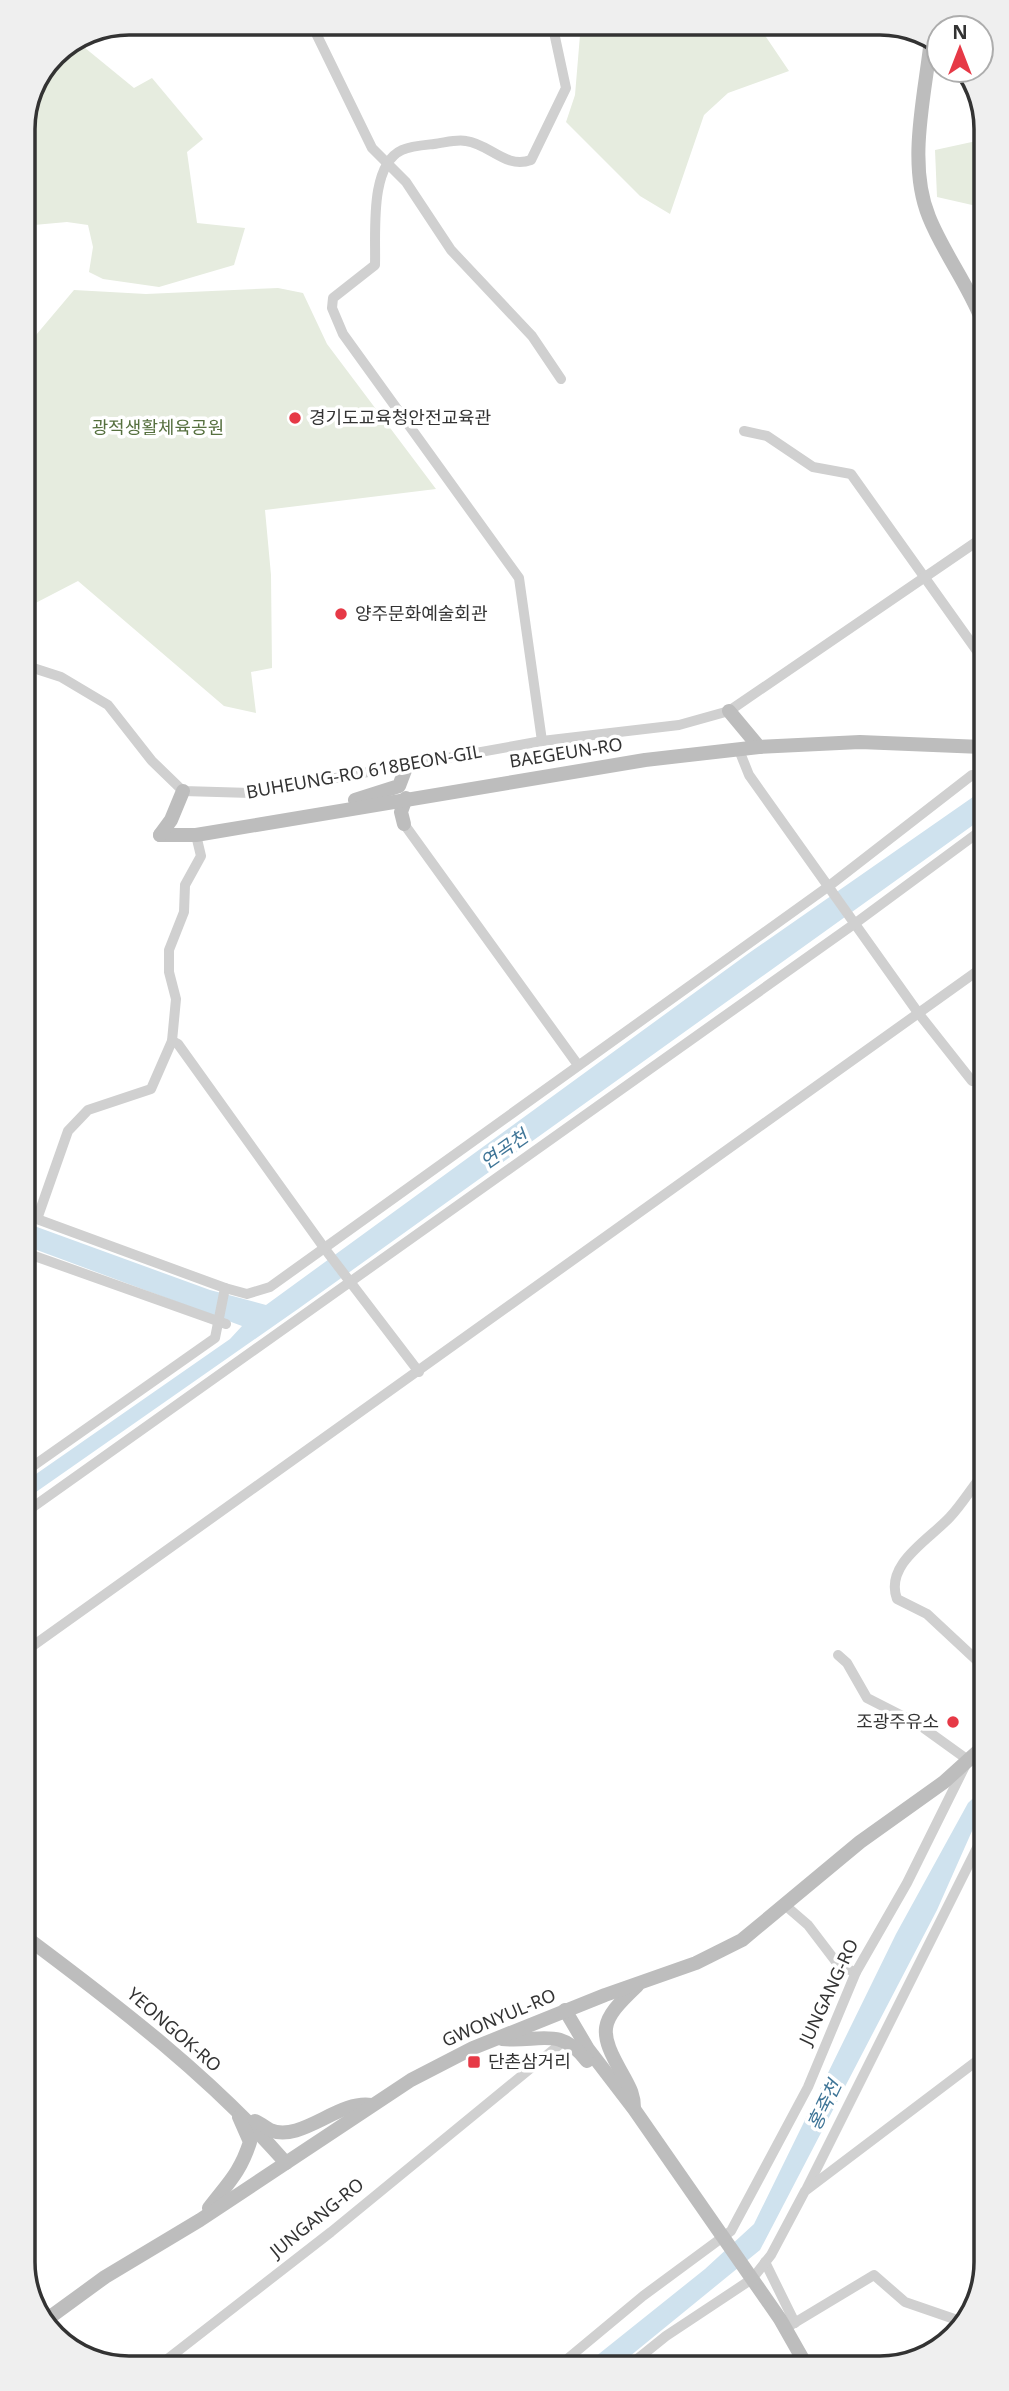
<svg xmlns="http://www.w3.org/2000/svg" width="1009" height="2391" font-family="'Noto Sans','Noto Sans KR',sans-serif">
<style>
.green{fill:#e6ecdf}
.water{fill:#cfe2ee}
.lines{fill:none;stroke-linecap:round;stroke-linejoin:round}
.street{stroke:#d0d0d0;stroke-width:10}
.secondary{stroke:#bdbdbd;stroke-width:14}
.poi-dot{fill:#e63946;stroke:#fff;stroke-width:2.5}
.labels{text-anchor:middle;stroke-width:7;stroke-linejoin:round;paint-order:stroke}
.poi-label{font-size:18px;fill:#333;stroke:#fff;text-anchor:start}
.park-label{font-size:18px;fill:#56703f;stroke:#fff}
.street-label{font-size:18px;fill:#333;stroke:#fff}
.water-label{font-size:19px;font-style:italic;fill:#3f7597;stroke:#fff}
.rim{fill:none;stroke:#333;stroke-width:3.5}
</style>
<rect width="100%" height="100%" fill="#fff"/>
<g class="green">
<path d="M 581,23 L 760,23 L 760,28 L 789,71 L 728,93 L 704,115 L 670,214 L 640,196 L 566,122 L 575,95 Z"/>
<path d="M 79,43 L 134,88 L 152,78 L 203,139 L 187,152 L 197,223 L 245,228 L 234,265 L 159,287 L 103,279 L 89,272 L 93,247 L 88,225 L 67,222 L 23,226 L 23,122 L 54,54 Z"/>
<path d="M 981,140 L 981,207 L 937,197 L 935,150 Z"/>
<path d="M 278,288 L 303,293 L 327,344 L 436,489 L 265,510 L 271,575 L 272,668 L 251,672 L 256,713 L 224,706 L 78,581 L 24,609 L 24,377 L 36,335 L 74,290 L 146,294 Z"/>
</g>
<g class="water">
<path d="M 983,790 L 983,818 L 298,1309 L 26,1499 L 26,1481 L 230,1339 L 242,1326 L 26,1246 L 26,1223 L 210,1290 L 266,1305 L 749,953 Z"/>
<path d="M 985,1787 L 985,1809 L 980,1813 L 937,1910 L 760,2250 L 619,2365 L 585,2365 L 705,2269 L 754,2224 L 896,1934 L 968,1803 Z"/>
</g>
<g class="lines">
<g class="street">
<path d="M 311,23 L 372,148 L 406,182 L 451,250 L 532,336 L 561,379"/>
<path d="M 744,431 L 767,436 L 813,467 L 851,474 L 982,658"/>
<path d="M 24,665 L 61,677 L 108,705 L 152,761 L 183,791 L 251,793 L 542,741 L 679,725 L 729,711 L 982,538"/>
<path d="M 542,741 L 519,578 L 343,334 L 332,308 L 333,298 L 375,265 C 376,234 369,165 402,150 C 411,146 425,145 434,144 C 444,143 456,139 466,141 C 490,144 505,169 531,160 L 566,88 L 552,23"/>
<path d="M 739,750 L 749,775 L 919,1014 L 972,1081"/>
<path d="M 404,824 L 578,1065"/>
<path d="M 172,1041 L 178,1044 L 325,1249 L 419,1372"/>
<path d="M 26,1215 L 225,1288 L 247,1294 L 270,1287 L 829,886 L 972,775"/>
<path d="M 37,1219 L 68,1131 L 88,1110 L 151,1089 L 172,1041 L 176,999 L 169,972 L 169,950 L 184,912 L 185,885 L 201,856 L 196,835"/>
<path d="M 26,1253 L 226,1324"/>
<path d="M 26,1471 L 215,1338 L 225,1288"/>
<path d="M 984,1473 C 972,1487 963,1503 950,1517 C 930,1539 884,1564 897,1599 L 927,1614 L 985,1668"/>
<path d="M 26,1512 L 857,922 L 983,829"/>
<path d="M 27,1650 L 983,967"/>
<path d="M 786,1906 L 808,1925 L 840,1967 L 856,1972"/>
<path d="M 807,2188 L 985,1832"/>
<path d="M 765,2262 L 795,2323"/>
<path d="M 786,2328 L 874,2275 L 905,2302 L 966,2323"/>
<path d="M 560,2365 L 643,2296 L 731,2231 L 808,2087 L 856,1972 L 907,1883 L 968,1760 L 918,1724 L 867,1698 L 847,1663 L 838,1655"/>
<path d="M 630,2365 L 666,2336 L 752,2279 L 771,2255 L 805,2191 L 986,2054"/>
<path d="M 156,2368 L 331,2232 L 564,2041"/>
</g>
<g class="secondary">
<path d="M 931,39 C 925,96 907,163 929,217 C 943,252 967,283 981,318"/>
<path d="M 729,711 L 759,747"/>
<path d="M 355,800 L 399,786 L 407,765"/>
<path d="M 404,824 L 401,812 L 406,798"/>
<path d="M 160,835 L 196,835 L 645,760 L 759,747 L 860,742 L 982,747"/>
<path d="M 160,835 L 171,820 L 183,791"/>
<path d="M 27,1938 C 118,2006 211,2077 286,2163"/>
<path d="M 565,2010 L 588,2049 L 634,2109 L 780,2319 L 805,2363"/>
<path d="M 502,2039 C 538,2043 560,2025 587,2061"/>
<path d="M 634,2108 C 634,2095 630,2088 624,2077 C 597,2030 599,2022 637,1986"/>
<path d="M 255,2121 C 260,2123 265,2127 270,2130 C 301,2143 338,2100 371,2105"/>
<path d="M 209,2208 C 228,2183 240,2173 250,2142 L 239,2117"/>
<path d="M 46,2320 L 105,2277 L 200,2220 L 411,2080 L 473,2048 L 605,1995 L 696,1963 L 742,1940 L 860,1842 L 944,1782 L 985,1745"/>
</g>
</g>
<g class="poi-dot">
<circle cx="295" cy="418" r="7"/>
<circle cx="341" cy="614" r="7"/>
<circle cx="953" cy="1722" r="7"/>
<rect x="467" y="2055" width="14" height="14" rx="3.5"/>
</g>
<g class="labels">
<g class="poi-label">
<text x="309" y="424">경기도교육청안전교육관</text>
<text x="355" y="620">양주문화예술회관</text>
<text x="939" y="1728" text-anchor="end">조광주유소</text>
<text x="488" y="2068">단촌삼거리</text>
</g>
<g class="park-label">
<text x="158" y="434">광적생활체육공원</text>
</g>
<g class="street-label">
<text transform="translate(566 753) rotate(-9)" y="6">BAEGEUN-RO</text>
<text transform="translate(364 772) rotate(-10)" y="6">BUHEUNG-RO 618BEON-GIL</text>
<text transform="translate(829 1992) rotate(-65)" y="6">JUNGANG-RO</text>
<text transform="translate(499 2018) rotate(-23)" y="6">GWONYUL-RO</text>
<text transform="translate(174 2030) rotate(41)" y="6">YEONGOK-RO</text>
<text transform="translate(317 2218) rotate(-39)" y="6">JUNGANG-RO</text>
</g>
<g class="water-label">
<text transform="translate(504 1149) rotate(-35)" y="7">연곡천</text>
<text transform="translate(824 2105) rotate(-64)" y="7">홍죽천</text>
</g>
</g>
<path d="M0 0H1009V2391H0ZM129 35H880A94 94 0 0 1 974 129V2262A94 94 0 0 1 880 2356H129A94 94 0 0 1 35 2262V129A94 94 0 0 1 129 35Z" fill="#efefef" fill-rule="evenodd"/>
<path class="rim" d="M129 35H880A94 94 0 0 1 974 129V2262A94 94 0 0 1 880 2356H129A94 94 0 0 1 35 2262V129A94 94 0 0 1 129 35Z"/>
<g transform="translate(960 49)"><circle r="33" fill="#ffffff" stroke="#adadad" stroke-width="2"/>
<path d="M0-5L12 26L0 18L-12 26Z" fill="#e63946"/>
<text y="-10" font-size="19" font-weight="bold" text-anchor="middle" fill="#333333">N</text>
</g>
</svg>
